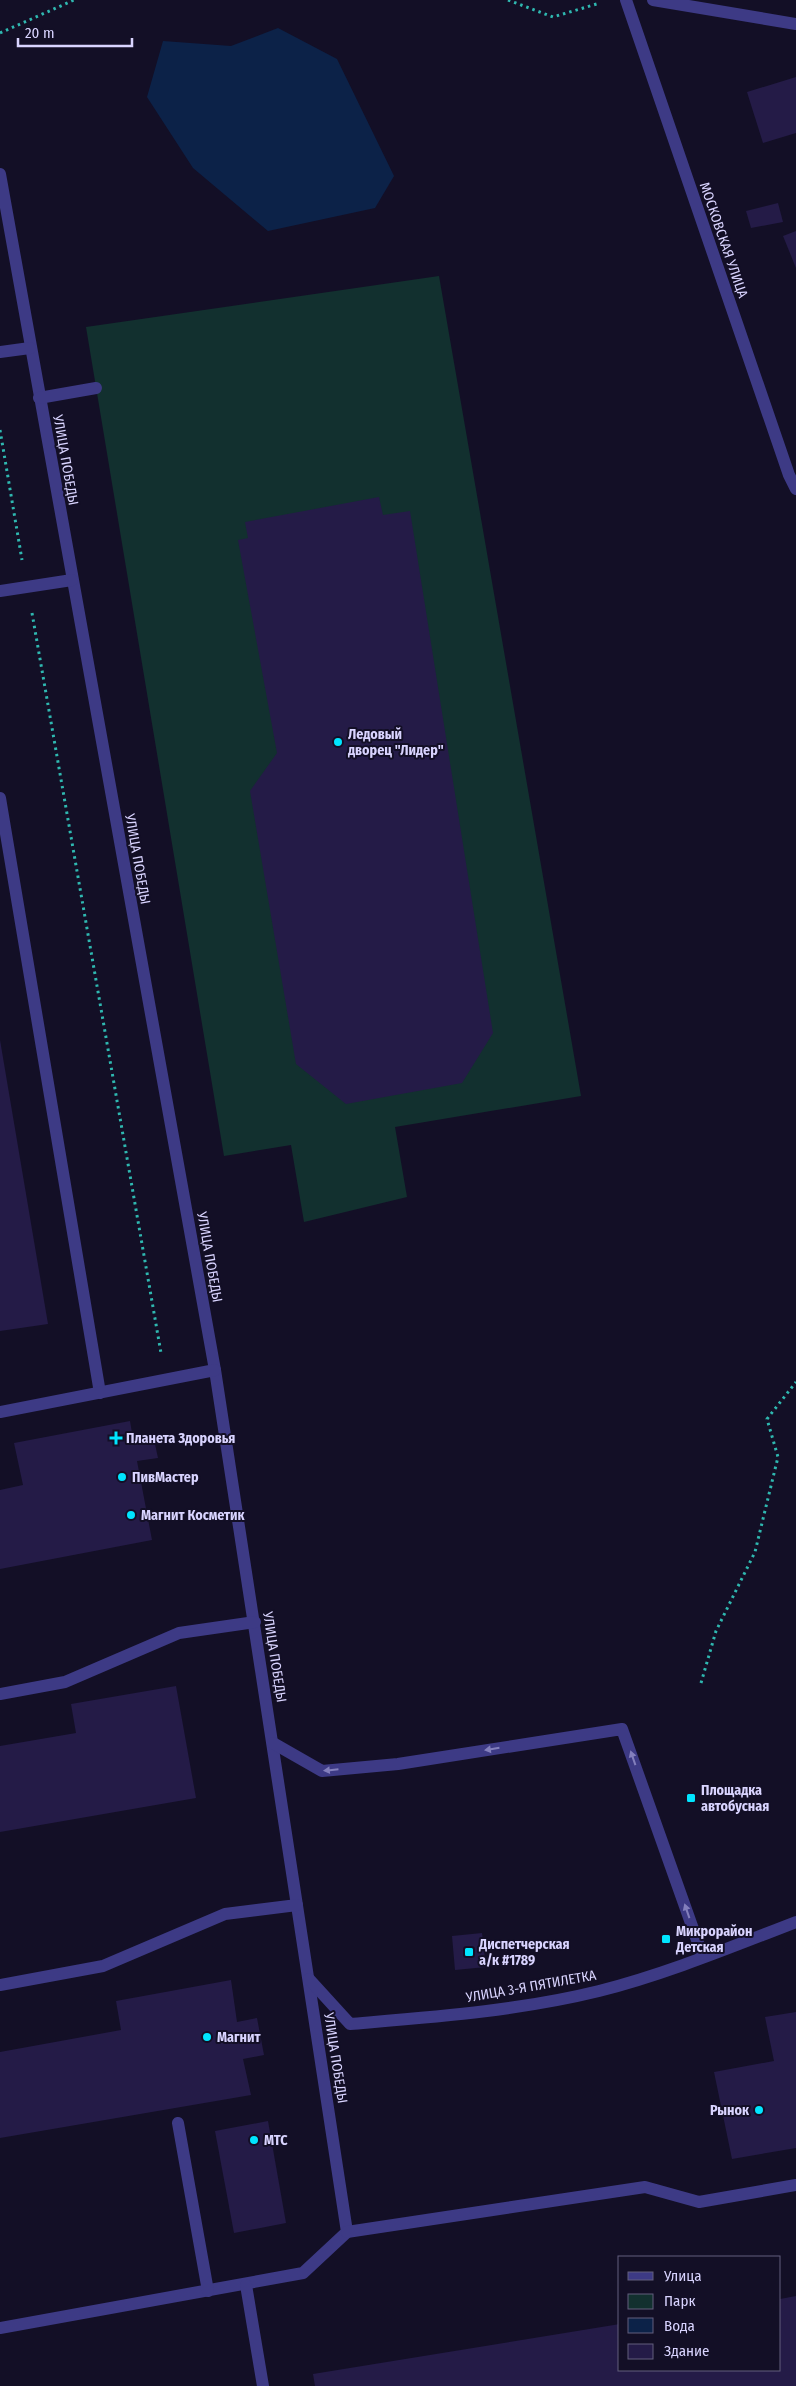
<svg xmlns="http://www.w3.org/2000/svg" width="796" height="2386" font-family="'Fira Sans Condensed',sans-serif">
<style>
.green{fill:#12302f}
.water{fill:#0c2248}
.building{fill:#241b47}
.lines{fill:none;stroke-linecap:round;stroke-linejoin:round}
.path{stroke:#2fb8b0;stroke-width:3;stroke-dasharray:2.5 4;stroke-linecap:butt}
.minor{stroke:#3d3a85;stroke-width:12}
.oneway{fill:#837fbc}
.poi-dot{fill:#00e5ff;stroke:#130f26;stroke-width:2}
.labels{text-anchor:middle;stroke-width:4;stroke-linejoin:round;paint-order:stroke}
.street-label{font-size:14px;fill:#d9d4ff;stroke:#130f26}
.poi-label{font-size:14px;font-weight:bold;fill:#d9d4ff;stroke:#130f26;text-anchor:start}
</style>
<rect width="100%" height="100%" fill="#130f26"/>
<path class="green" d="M 439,276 L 581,1096 L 395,1127 L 407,1197 L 304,1222 L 291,1145 L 224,1156 L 86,327 Z"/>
<path class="water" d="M 278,28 L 337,59 L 394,176 L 375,208 L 268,231 L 193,168 L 147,97 L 163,41 L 231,46 Z"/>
<g class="building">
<path d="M 796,77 L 796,133 L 763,143 L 747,92 Z"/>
<path d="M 778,203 L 783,222 L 751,228 L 746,211 Z"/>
<path d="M 796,231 L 796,268 L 783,236 Z"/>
<path d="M 379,497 L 383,515 L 410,511 L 493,1033 L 462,1083 L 346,1104 L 296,1064 L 250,791 L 277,753 L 238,540 L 248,538 L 245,522 Z"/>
<path d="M 0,1040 L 48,1324 L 0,1331 Z"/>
<path d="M 130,1421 L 133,1439 L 153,1435 L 158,1458 L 137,1461 L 152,1540 L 0,1569 L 0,1490 L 23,1485 L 14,1443 Z"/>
<path d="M 176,1686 L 196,1798 L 0,1832 L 0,1746 L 76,1733 L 71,1704 Z"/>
<path d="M 482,1933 L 486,1967 L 455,1970 L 452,1936 Z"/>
<path d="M 231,1980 L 237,2022 L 257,2018 L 264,2055 L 243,2059 L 251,2095 L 0,2138 L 0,2052 L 121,2030 L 116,2001 Z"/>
<path d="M 796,2012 L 796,2148 L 732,2159 L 714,2072 L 774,2061 L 765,2017 Z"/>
<path d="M 268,2121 L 286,2223 L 234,2233 L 215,2131 Z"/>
<path d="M 796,2296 L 796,2386 L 315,2386 L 313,2374 L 620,2324 L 620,2370 L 780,2370 L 780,2299 Z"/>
</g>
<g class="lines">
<g class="path">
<path d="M 508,0 L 553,17 L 600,3"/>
<path d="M 0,33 L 74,0"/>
<path d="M 0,430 L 22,560"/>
<path d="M 32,613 L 161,1353"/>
<path d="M 701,1683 L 716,1631 L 755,1552 L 778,1457 L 767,1419 L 796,1382"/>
</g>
<g class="minor">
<path d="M 626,0 L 789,475 L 796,489"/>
<path d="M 653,0 L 796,24"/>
<path d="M 0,174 L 215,1370 L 347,2232 L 303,2273 L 0,2328"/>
<path d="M 0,352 L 30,348"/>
<path d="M 39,398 L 96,388"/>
<path d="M 0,591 L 72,580"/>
<path d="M 0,798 L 100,1393"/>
<path d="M 0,1412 L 215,1370"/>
<path d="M 0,1694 L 65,1682 L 179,1633 L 255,1622"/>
<path d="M 273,1743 L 322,1771 L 398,1764 L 622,1729 L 703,1957"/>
<path d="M 309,1979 L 350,2024 C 433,2017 518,2011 599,1991 C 666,1974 731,1947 796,1922"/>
<path d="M 0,1985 L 103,1966 L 225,1914 L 297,1905"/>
<path d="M 178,2123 L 208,2291"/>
<path d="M 347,2232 L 645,2187 L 699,2202 L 796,2185"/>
<path d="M 246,2285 L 263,2386"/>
</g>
</g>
<defs><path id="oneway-solid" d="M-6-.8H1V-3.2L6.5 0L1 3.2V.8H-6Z" transform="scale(1.25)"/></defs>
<g class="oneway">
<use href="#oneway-solid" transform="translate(492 1749) rotate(171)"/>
<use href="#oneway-solid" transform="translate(633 1758) rotate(-109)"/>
<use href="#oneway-solid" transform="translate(331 1770) rotate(174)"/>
<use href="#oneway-solid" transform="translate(687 1911) rotate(-109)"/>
</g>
<g class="poi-dot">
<circle cx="338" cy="742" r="5"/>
<path d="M113.5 1430.5h5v5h5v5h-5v5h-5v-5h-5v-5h5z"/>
<circle cx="122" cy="1477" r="5"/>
<circle cx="131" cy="1515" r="5"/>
<rect x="686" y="1793" width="10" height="10" rx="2.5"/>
<rect x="661" y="1934" width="10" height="10" rx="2.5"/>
<rect x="464" y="1947" width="10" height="10" rx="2.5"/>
<circle cx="207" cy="2037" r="5"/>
<circle cx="759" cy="2110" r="5"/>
<circle cx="254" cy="2140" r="5"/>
</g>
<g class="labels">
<g class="street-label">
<text transform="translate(724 240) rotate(71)" y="5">МОСКОВСКАЯ УЛИЦА</text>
<text transform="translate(66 460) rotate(80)" y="5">УЛИЦА ПОБЕДЫ</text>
<text transform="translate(138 859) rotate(80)" y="5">УЛИЦА ПОБЕДЫ</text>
<text transform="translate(210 1257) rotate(80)" y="5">УЛИЦА ПОБЕДЫ</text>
<text transform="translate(275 1657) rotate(81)" y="5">УЛИЦА ПОБЕДЫ</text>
<text transform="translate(531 1986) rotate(-10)" y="5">УЛИЦА 3-Я ПЯТИЛЕТКА</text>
<text transform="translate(336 2058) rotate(81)" y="5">УЛИЦА ПОБЕДЫ</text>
</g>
<g class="poi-label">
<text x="348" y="739">Ледовый<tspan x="348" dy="16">дворец "Лидер"</tspan></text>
<text x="126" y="1443">Планета Здоровья</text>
<text x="132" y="1482">ПивМастер</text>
<text x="141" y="1520">Магнит Косметик</text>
<text x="701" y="1795">Площадка<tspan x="701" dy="16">автобусная</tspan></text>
<text x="676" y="1936">Микрорайон<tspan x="676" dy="16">Детская</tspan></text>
<text x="479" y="1949">Диспетчерская<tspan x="479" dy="16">а/к #1789</tspan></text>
<text x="217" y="2042">Магнит</text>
<text x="749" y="2115" text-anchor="end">Рынок</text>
<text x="264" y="2145">МТС</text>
</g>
</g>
<rect x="618" y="2256" width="162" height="115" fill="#130f26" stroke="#625e7d"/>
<rect x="628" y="2272" width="25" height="8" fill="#3d3a85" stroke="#625e7d"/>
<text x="664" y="2281" font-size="15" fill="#d9d4ff">Улица</text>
<rect x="628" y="2294" width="25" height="15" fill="#12302f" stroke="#625e7d"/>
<text x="664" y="2306" font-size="15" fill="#d9d4ff">Парк</text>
<rect x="628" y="2318" width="25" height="15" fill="#0c2248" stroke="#625e7d"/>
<text x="664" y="2331" font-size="15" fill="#d9d4ff">Вода</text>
<rect x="628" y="2344" width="25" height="15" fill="#241b47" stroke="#625e7d"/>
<text x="664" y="2356" font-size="15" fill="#d9d4ff">Здание</text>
<path d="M18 38v8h114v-8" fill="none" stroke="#d9d4ff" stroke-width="2.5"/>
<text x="25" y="38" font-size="15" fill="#d9d4ff" stroke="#130f26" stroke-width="4" paint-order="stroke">20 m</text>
</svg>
